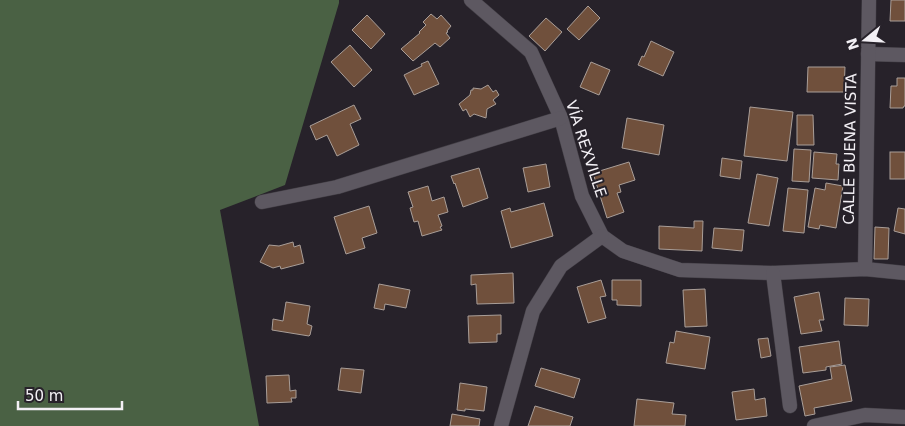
<svg xmlns="http://www.w3.org/2000/svg" width="905" height="426" font-family="'DejaVu Sans',sans-serif">
<style>
.forest{fill:#4a6144}
.building{fill:#70503c;stroke:#a99e98}
.lines{fill:none;stroke-linecap:round;stroke-linejoin:round}
.minor-casing{stroke:#423e45;stroke-width:15}
.minor{stroke:#5d5861;stroke-width:14}
.labels{text-anchor:middle;stroke-width:4;stroke-linejoin:round;paint-order:stroke}
.street-label{font-size:15px;fill:#f3f0f5;stroke:#27222a}
</style>
<rect width="100%" height="100%" fill="#27222a"/>
<path class="forest" d="M 0,0 L 339,0 L 339,3 L 285,185 L 220,210 L 259,426 L 0,426 Z"/>
<g class="building">
<path d="M 891,0 L 905,0 L 905,21 L 890,21 Z"/>
<path d="M 588,6 L 600,18 L 579,40 L 567,29 Z"/>
<path d="M 431,14 L 437,19 L 441,15 L 451,26 L 447,31 L 448,32 L 446,33 L 450,38 L 440,47 L 435,43 L 413,61 L 401,49 L 420,33 L 419,32 L 426,25 L 423,22 Z"/>
<path d="M 367,15 L 385,34 L 371,49 L 352,30 Z"/>
<path d="M 546,18 L 562,32 L 545,51 L 529,36 Z"/>
<path d="M 651,41 L 674,52 L 663,76 L 638,65 L 642,56 L 644,57 Z"/>
<path d="M 350,45 L 372,70 L 354,87 L 331,62 Z"/>
<path d="M 428,61 L 439,84 L 414,95 L 404,75 L 422,66 L 421,64 Z"/>
<path d="M 591,62 L 610,70 L 599,95 L 580,87 Z"/>
<path d="M 808,67 L 845,67 L 844,92 L 807,92 Z"/>
<path d="M 897,78 L 905,78 L 905,106 L 904,106 L 903,108 L 890,108 L 891,86 L 897,86 Z"/>
<path d="M 488,85 L 493,92 L 496,90 L 499,95 L 493,100 L 496,104 L 487,109 L 486,118 L 474,114 L 470,117 L 466,109 L 463,111 L 459,104 L 470,95 L 471,90 L 473,90 L 473,88 L 481,89 Z"/>
<path d="M 354,105 L 361,119 L 350,124 L 359,145 L 337,156 L 327,135 L 316,140 L 310,126 Z"/>
<path d="M 750,107 L 793,112 L 787,161 L 744,156 Z"/>
<path d="M 797,115 L 813,115 L 814,145 L 797,145 Z"/>
<path d="M 627,118 L 664,125 L 659,155 L 622,148 Z"/>
<path d="M 794,149 L 811,150 L 809,182 L 792,181 Z"/>
<path d="M 814,152 L 837,154 L 836,164 L 839,164 L 838,180 L 812,178 Z"/>
<rect x="890" y="152" width="15" height="27"/>
<path d="M 722,158 L 742,161 L 740,179 L 720,176 Z"/>
<path d="M 629,162 L 635,180 L 619,185 L 621,192 L 617,193 L 624,212 L 607,218 L 593,173 Z"/>
<path d="M 546,164 L 550,187 L 528,192 L 523,168 Z"/>
<path d="M 479,168 L 488,198 L 463,207 L 455,183 L 454,184 L 451,176 Z"/>
<path d="M 757,174 L 778,178 L 769,226 L 748,223 Z"/>
<path d="M 826,183 L 843,186 L 836,228 L 820,225 L 819,229 L 808,227 L 815,188 L 825,190 Z"/>
<path d="M 428,186 L 432,201 L 444,197 L 448,212 L 438,215 L 442,226 L 440,227 L 442,230 L 422,236 L 418,221 L 414,222 L 410,208 L 413,207 L 408,192 Z"/>
<path d="M 788,188 L 808,190 L 804,233 L 783,231 Z"/>
<path d="M 544,203 L 553,236 L 511,248 L 501,211 L 510,208 L 511,212 Z"/>
<path d="M 369,206 L 377,233 L 362,238 L 365,248 L 346,254 L 334,217 Z"/>
<path d="M 898,208 L 905,209 L 905,234 L 894,231 Z"/>
<path d="M 694,221 L 703,221 L 702,251 L 659,249 L 659,226 L 694,228 Z"/>
<path d="M 875,227 L 889,228 L 888,259 L 874,259 Z"/>
<path d="M 714,228 L 744,230 L 742,251 L 712,248 Z"/>
<path d="M 293,242 L 294,247 L 300,245 L 304,263 L 281,269 L 280,266 L 273,268 L 260,262 L 269,245 L 279,246 Z"/>
<path d="M 513,273 L 514,303 L 477,304 L 476,284 L 471,285 L 471,275 Z"/>
<path d="M 601,280 L 606,296 L 600,297 L 606,318 L 588,323 L 577,287 Z"/>
<path d="M 612,280 L 641,280 L 641,306 L 617,305 L 617,300 L 612,300 Z"/>
<path d="M 379,284 L 410,290 L 406,308 L 385,304 L 384,310 L 374,308 Z"/>
<path d="M 705,289 L 707,326 L 685,327 L 683,290 Z"/>
<path d="M 819,292 L 824,320 L 819,320 L 822,331 L 801,334 L 794,297 Z"/>
<path d="M 845,298 L 869,299 L 868,326 L 844,325 Z"/>
<path d="M 286,302 L 310,306 L 307,324 L 312,326 L 310,335 L 309,336 L 272,330 L 273,319 L 283,321 Z"/>
<path d="M 501,315 L 501,334 L 497,334 L 497,342 L 469,343 L 468,316 Z"/>
<path d="M 676,331 L 710,337 L 705,369 L 666,363 L 670,342 L 674,343 Z"/>
<path d="M 768,338 L 771,356 L 761,358 L 758,339 Z"/>
<path d="M 839,341 L 842,364 L 826,367 L 826,370 L 803,373 L 799,347 Z"/>
<path d="M 845,365 L 852,401 L 814,408 L 815,414 L 805,416 L 799,386 L 832,379 L 830,367 Z"/>
<path d="M 341,368 L 364,370 L 361,393 L 338,390 Z"/>
<path d="M 541,368 L 580,379 L 574,398 L 535,386 Z"/>
<path d="M 289,375 L 290,391 L 296,390 L 296,398 L 291,398 L 292,402 L 267,403 L 266,376 Z"/>
<path d="M 460,383 L 487,387 L 484,411 L 465,409 L 465,411 L 457,410 Z"/>
<path d="M 754,389 L 755,400 L 765,398 L 767,416 L 736,420 L 732,392 Z"/>
<path d="M 637,399 L 674,403 L 672,414 L 686,415 L 685,426 L 634,426 Z"/>
<path d="M 535,406 L 573,417 L 570,426 L 528,426 Z"/>
<path d="M 452,414 L 480,419 L 479,426 L 450,426 Z"/>
</g>
<g class="lines">
<g class="minor-casing">
<g id="minor">
<path d="M 471,0 L 531,52 L 561,118 L 582,196 L 602,236 L 623,251 L 680,270 L 773,273 L 865,269 L 905,273"/>
<path d="M 868,54 L 905,55"/>
<path d="M 262,202 L 337,187 L 561,118"/>
<path d="M 865,269 L 869,0"/>
<path d="M 773,273 L 790,406"/>
<path d="M 501,426 L 533,311 L 561,266 L 602,236"/>
<path d="M 814,426 L 865,415 L 905,417"/>
</g>
</g>
<use href="#minor" class="minor"/>
</g>
<g class="labels">
<g class="street-label">
<text transform="translate(586 149) rotate(72)" y="5">VÍA REXVILLE</text>
<text transform="translate(850 149) rotate(-89)" y="5">CALLE BUENA VISTA</text>
</g>
</g>
<g transform="translate(865 40) rotate(252)" stroke="#27222a" stroke-width="4" paint-order="stroke">
<path d="M0-4L9 19L0 12L-9 19Z" fill="#f3f0f5"/>
<text y="-8" font-size="14" font-weight="bold" text-anchor="middle" fill="#f3f0f5">N</text>
</g>
<path d="M18 401v8h104v-8" fill="none" stroke="#f3f0f5" stroke-width="2.5"/>
<text x="25" y="401" font-size="15" fill="#f3f0f5" stroke="#27222a" stroke-width="4" paint-order="stroke">50 m</text>
</svg>
